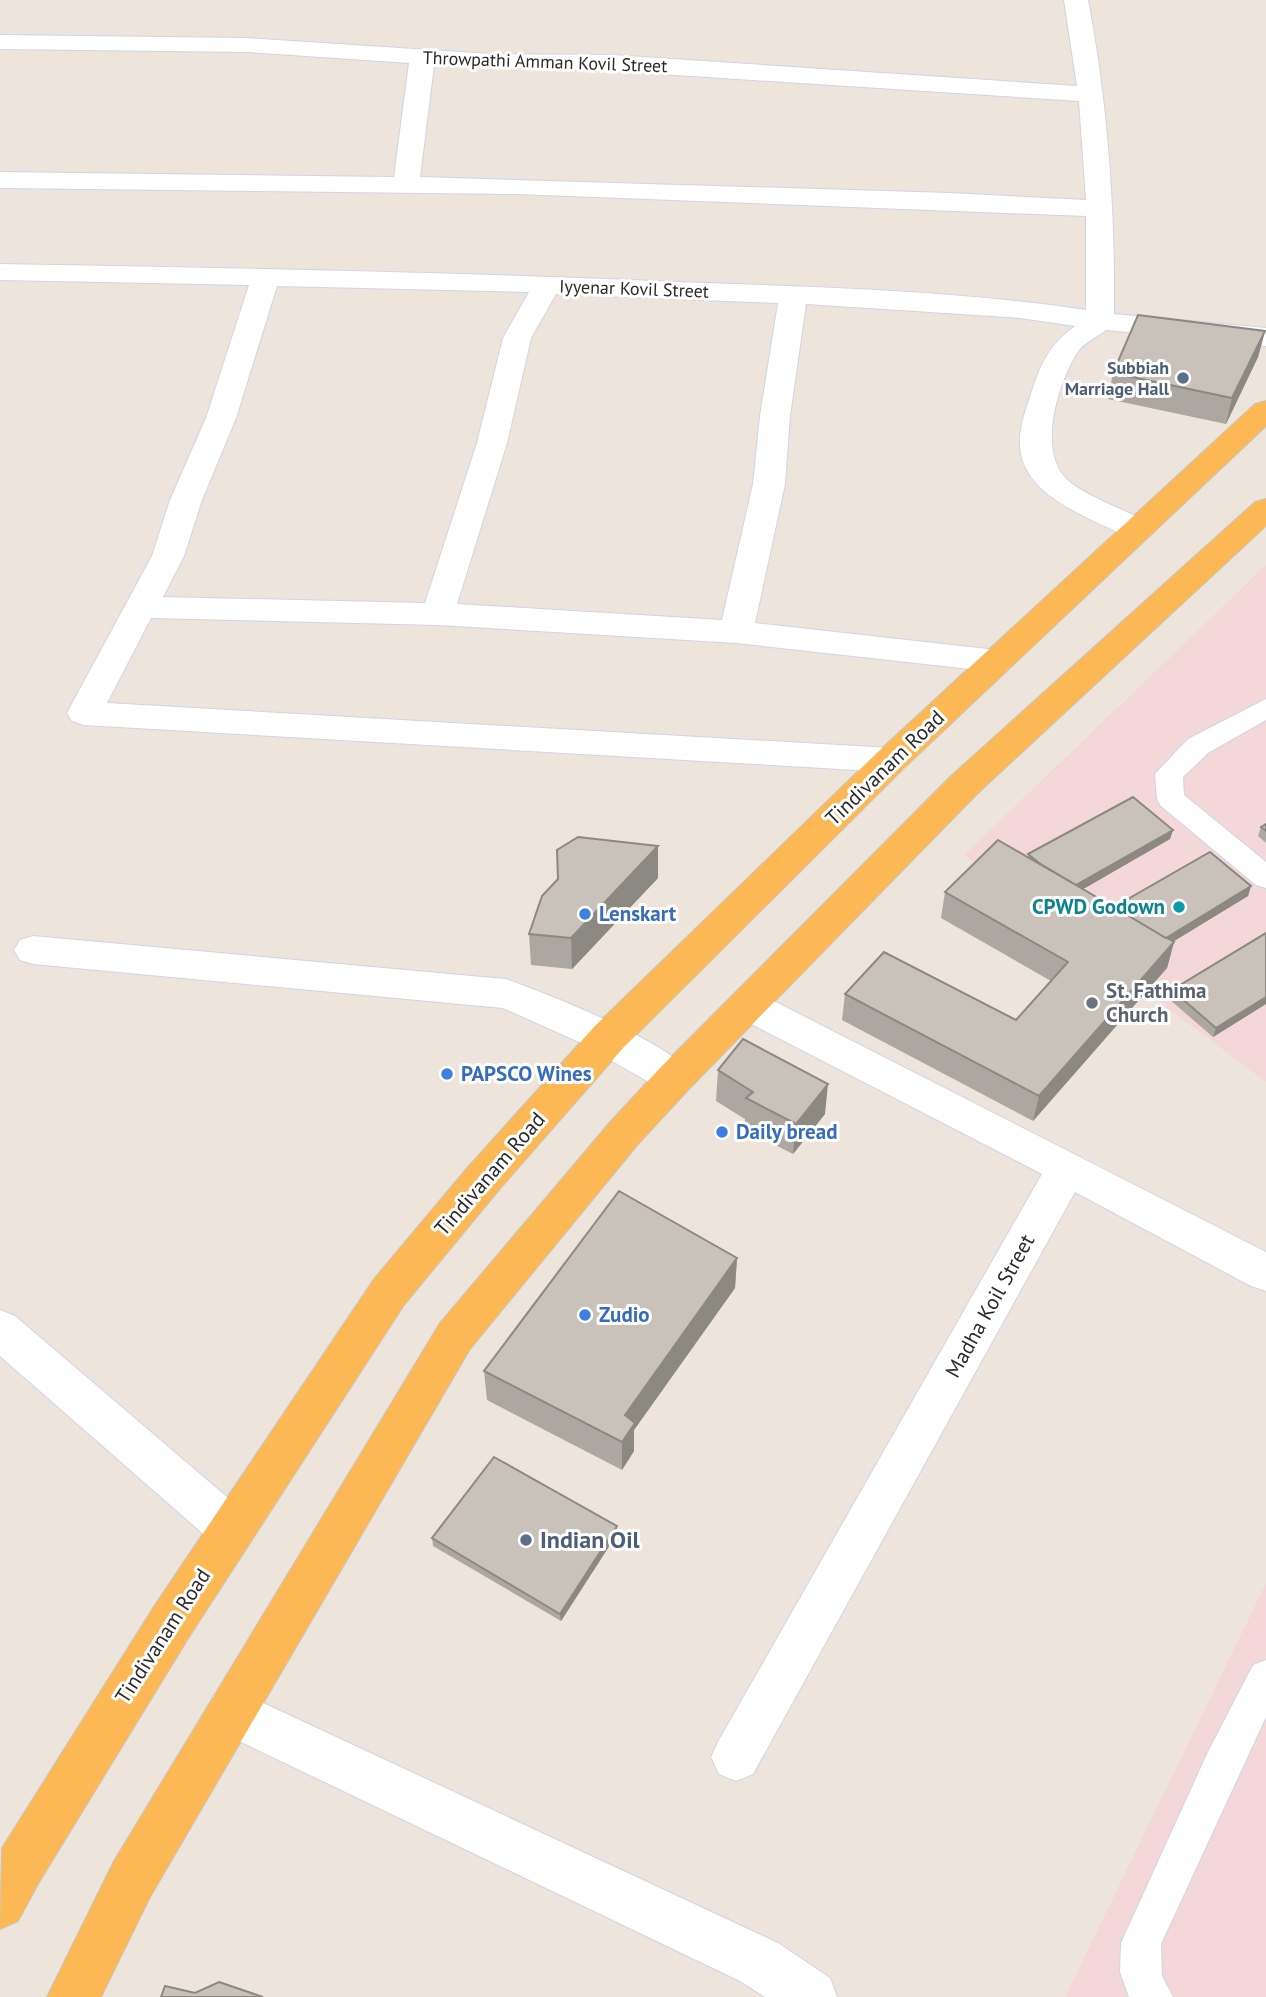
<svg xmlns="http://www.w3.org/2000/svg" width="1266" height="1997" font-family="'PT Sans',sans-serif">
<style>
.medical{fill:#f4d7d9}
.lines{fill:none;stroke-linecap:round;stroke-linejoin:round}
.service-casing{stroke:#d0d4e4;stroke-width:2}
.minor-casing{stroke:#d0d4e4;stroke-width:2}
.trunk-casing{stroke:#c8c8c8;stroke-width:2}
.service{fill:#fff;fill-rule:evenodd}
.minor{fill:#fff;fill-rule:evenodd}
.trunk{fill:#fcb854;fill-rule:evenodd}
.wall{fill:#aca7a0}
.shaded-wall{fill:#8c8882}
.building{fill:#c8c2ba;stroke:#8c8882;stroke-width:2}
.service-dot{fill:#5c6f8a;stroke:#fff;stroke-width:2.5}
.culture-dot{fill:#0f9aa8;stroke:#fff;stroke-width:2.5}
.shop-dot{fill:#3f7fe0;stroke:#fff;stroke-width:2.5}
.worship-dot{fill:#6b7280;stroke:#fff;stroke-width:2.5}
.labels{text-anchor:middle;stroke-width:6;stroke-linejoin:round;paint-order:stroke}
.far-street-label{font-size:18px;fill:#2a2a2a;stroke:#fff}
.far-service-label{font-size:18px;font-weight:bold;fill:#4e5e75;stroke:#fff;text-anchor:end}
.street-label{font-size:21px;fill:#2a2a2a;stroke:#fff}
.culture-label{font-size:21px;font-weight:bold;fill:#0d838f;stroke:#fff;text-anchor:end}
.shop-label{font-size:21px;font-weight:bold;fill:#366cbe;stroke:#fff;text-anchor:start}
.worship-label{font-size:21px;font-weight:bold;fill:#5b616d;stroke:#fff;text-anchor:start}
.near-service-label{font-size:24px;font-weight:bold;fill:#4e5e75;stroke:#fff;text-anchor:start}
</style>
<rect width="100%" height="100%" fill="#ede5db"/>
<g class="medical">
<path d="M 1266,565 L 1266,1082 L 964,855 Z"/>
<path d="M 1266,1583 L 1266,1997 L 1065,1997 Z"/>
</g>
<g class="lines">
<g class="service-casing">
<g id="service">
<path d="M 1266,699 L 1266,720 L 1208,753 L 1183,777 L 1184,795 L 1266,862 L 1266,888 L 1256,885 L 1161,806 L 1157,799 L 1155,774 L 1188,739 Z"/>
<path d="M 1266,1660 L 1266,1717 L 1161,1944 L 1162,1976 L 1173,1997 L 1129,1997 L 1120,1972 L 1121,1943 L 1208,1752 L 1253,1665 Z"/>
</g>
</g>
<g class="minor-casing">
<g id="minor">
<path d="M 1064,0 L 1088,0 C 1108,104 1115,208 1114,314 L 1266,328 L 1266,346 L 1106,330 C 1097,337 1082,344 1077,353 C 1057,385 1035,456 1071,483 C 1093,499 1123,509 1147,522 L 1152,529 L 1147,536 L 1136,539 L 1125,536 C 1087,516 1022,496 1020,445 C 1019,428 1025,412 1030,397 C 1041,364 1047,347 1075,326 L 1020,318 L 806,304 L 790,416 L 785,484 L 755,623 L 997,650 L 1009,653 L 1014,661 L 1009,669 L 997,672 L 736,643 L 438,625 L 151,618 L 107,703 L 891,748 L 903,751 L 909,760 L 903,769 L 891,772 L 84,725 L 72,721 L 67,713 L 152,556 L 170,500 L 206,418 L 249,285 L 0,280 L 0,264 C 226,268 451,272 677,282 C 813,287 951,290 1086,310 L 1086,216 L 516,194 L 0,188 L 0,172 L 394,177 L 409,63 L 247,52 L 0,49 L 0,35 L 247,38 L 491,54 L 613,55 L 1077,86 ZM 434,65 L 613,71 L 1079,101 L 1086,200 L 949,193 L 420,177 ZM 277,286 L 529,292 L 503,338 L 477,443 L 425,603 L 163,597 L 184,556 L 202,500 L 236,418 ZM 556,294 L 778,303 L 760,416 L 753,484 L 722,620 L 457,604 L 507,443 L 531,338 Z"/>
<path d="M 33,936 L 505,979 C 544,992 677,1045 695,1078 L 689,1089 L 675,1094 L 661,1089 L 579,1042 L 503,1008 L 33,964 L 20,960 L 14,950 L 20,940 Z"/>
<path d="M 748,990 L 762,995 L 1266,1252 L 1266,1291 L 1251,1286 L 1075,1192 L 753,1774 L 736,1781 L 719,1774 L 711,1757 L 719,1740 L 1042,1174 L 734,1015 L 729,1005 L 734,995 Z"/>
<path d="M 0,1310 L 15,1316 L 248,1515 L 255,1530 L 248,1545 L 232,1551 L 216,1545 L 0,1356 Z"/>
<path d="M 231,1688 L 778,1943 L 830,1978 L 837,1997 L 765,1997 L 740,1981 L 214,1729 L 207,1712 L 214,1695 Z"/>
</g>
</g>
<g class="trunk-casing">
<g id="trunk">
<path d="M 1266,401 L 1266,426 L 903,769 L 623,1048 L 498,1191 L 404,1305 L 189,1637 L 38,1884 L 18,1921 L 0,1929 L 2,1848 L 155,1605 L 374,1279 L 468,1167 L 595,1026 L 879,751 L 1255,404 Z"/>
<path d="M 1266,499 L 1266,526 L 977,794 L 689,1089 L 639,1143 L 470,1349 L 150,1897 L 101,1997 L 47,1997 L 114,1861 L 440,1323 L 611,1121 L 661,1067 L 951,776 L 1255,502 Z"/>
</g>
</g>
<use href="#service" class="service"/>
<use href="#minor" class="minor"/>
<use href="#trunk" class="trunk"/>
</g>
<g class="wall">
<path d="M 1265,331 L 1258,357 L 1226,424 L 1108,399 L 1113,373 Z"/>
<path d="M 1266,824 L 1266,843 L 1258,836 L 1261,827 Z"/>
<path d="M 1173,830 L 1170,839 L 1083,889 L 1114,907 L 1251,886 L 1248,896 L 1173,942 L 1174,942 L 1167,968 L 1033,1121 L 842,1020 L 845,994 L 1016,1020 L 1051,981 L 941,918 L 945,892 L 1028,857 L 1028,854 Z"/>
<path d="M 658,878 L 572,969 L 531,965 L 529,934 Z"/>
<path d="M 1266,933 L 1266,1004 L 1213,1037 L 1169,999 L 1172,990 Z"/>
<path d="M 718,1070 L 825,1114 L 793,1154 L 744,1129 L 745,1119 L 716,1101 Z"/>
<path d="M 737,1258 L 735,1288 L 634,1430 L 634,1451 L 622,1470 L 487,1400 L 484,1371 Z"/>
<path d="M 617,1526 L 617,1534 L 561,1621 L 433,1546 L 432,1538 Z"/>
</g>
<g class="shaded-wall">
<path d="M 1265,331 L 1258,357 L 1226,424 L 1232,398 Z"/>
<path d="M 1173,830 L 1170,839 L 1066,899 L 1068,889 Z"/>
<path d="M 658,846 L 658,878 L 572,969 L 571,938 Z"/>
<path d="M 1251,886 L 1248,896 L 1149,956 L 1151,947 Z"/>
<path d="M 1174,942 L 1167,968 L 1033,1121 L 1039,1096 Z"/>
<path d="M 1266,997 L 1266,1004 L 1213,1037 L 1216,1028 Z"/>
<path d="M 828,1084 L 825,1114 L 793,1154 L 796,1124 Z"/>
<path d="M 737,1258 L 735,1288 L 634,1430 L 634,1451 L 622,1470 L 622,1442 L 625,1415 Z"/>
<path d="M 617,1526 L 617,1534 L 561,1621 L 560,1614 Z"/>
</g>
<g class="building">
<path d="M 1138,315 L 1265,331 L 1232,398 L 1113,373 Z"/>
<path d="M 1133,797 L 1173,830 L 1076,885 L 1039,863 L 1028,854 Z"/>
<path d="M 1266,824 L 1266,831 L 1261,827 Z"/>
<path d="M 578,837 L 658,846 L 571,938 L 529,934 L 542,896 L 558,879 L 557,850 Z"/>
<path d="M 998,840 L 1174,942 L 1039,1096 L 845,994 L 884,952 L 1016,1020 L 1068,962 L 945,892 Z"/>
<path d="M 1210,852 L 1251,886 L 1166,938 L 1114,907 Z"/>
<path d="M 1266,933 L 1266,997 L 1216,1028 L 1172,990 Z"/>
<path d="M 743,1039 L 828,1084 L 796,1124 L 746,1098 L 753,1092 L 718,1070 Z"/>
<path d="M 619,1191 L 737,1258 L 625,1415 L 635,1423 L 622,1442 L 484,1371 Z"/>
<path d="M 494,1457 L 617,1526 L 560,1614 L 432,1538 Z"/>
<path d="M 219,1982 L 263,1997 L 161,1997 L 165,1986 L 195,1993 Z"/>
</g>
<g class="service-dot">
<circle cx="1183" cy="378" r="7"/>
<circle cx="526" cy="1540" r="7"/>
</g>
<circle class="culture-dot" cx="1179" cy="907" r="7"/>
<g class="shop-dot">
<circle cx="585" cy="914" r="7"/>
<circle cx="447" cy="1074" r="7"/>
<circle cx="722" cy="1132" r="7"/>
<circle cx="585" cy="1315" r="7"/>
</g>
<circle class="worship-dot" cx="1092" cy="1003" r="7"/>
<g class="labels">
<g class="far-street-label">
<text transform="translate(545 62) rotate(2)" y="6">Throwpathi Amman Kovil Street</text>
<text transform="translate(634 289) rotate(2)" y="6">Iyyenar Kovil Street</text>
</g>
<g class="far-service-label">
<text x="1169" y="374">Subbiah<tspan x="1169" dy="21">Marriage Hall</tspan></text>
</g>
<g class="street-label">
<text transform="translate(885 768) rotate(-44)" y="7">Tindivanam Road</text>
<text transform="translate(490 1174) rotate(-49)" y="7">Tindivanam Road</text>
<text transform="translate(990 1306) rotate(-61)" y="7">Madha Koil Street</text>
<text transform="translate(163 1636) rotate(-57)" y="7">Tindivanam Road</text>
</g>
<g class="culture-label">
<text x="1165" y="914">CPWD Godown</text>
</g>
<g class="shop-label">
<text x="599" y="921">Lenskart</text>
<text x="461" y="1081">PAPSCO Wines</text>
<text x="736" y="1139">Daily bread</text>
<text x="599" y="1322">Zudio</text>
</g>
<g class="worship-label">
<text x="1106" y="998">St. Fathima<tspan x="1106" dy="24">Church</tspan></text>
</g>
<g class="near-service-label">
<text x="540" y="1548">Indian Oil</text>
</g>
</g>
</svg>
